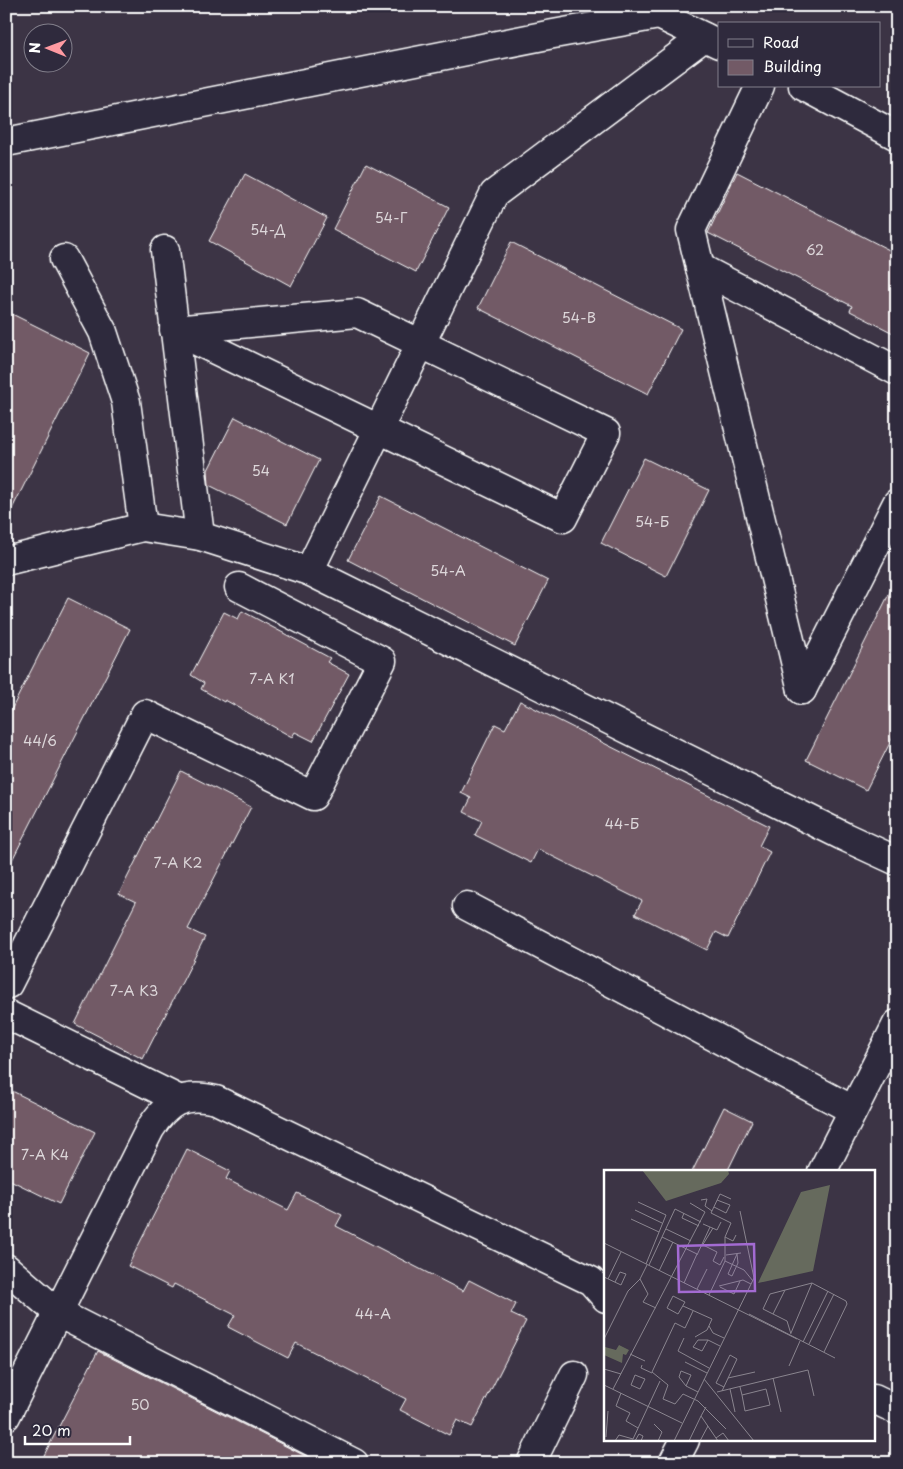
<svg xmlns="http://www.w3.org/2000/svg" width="903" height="1469" font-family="'Playpen Sans',sans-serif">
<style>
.building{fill:#725a66;stroke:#fff}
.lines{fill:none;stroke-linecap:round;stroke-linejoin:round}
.minor-casing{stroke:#fff;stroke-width:31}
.minor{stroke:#2f2a3d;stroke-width:28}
.labels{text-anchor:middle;stroke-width:4;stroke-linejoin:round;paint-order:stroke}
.number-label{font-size:14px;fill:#dcd6d9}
.inset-road{fill:none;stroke:#8a858f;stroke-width:1}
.view{fill:#a36bd2;fill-opacity:0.15;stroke:#a36bd2;stroke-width:2.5}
.inset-edge{fill:none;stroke:#fff;stroke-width:2.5}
</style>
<rect width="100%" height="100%" fill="#3c3445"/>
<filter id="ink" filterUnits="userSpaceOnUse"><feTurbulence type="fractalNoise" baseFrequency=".02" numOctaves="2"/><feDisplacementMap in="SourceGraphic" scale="10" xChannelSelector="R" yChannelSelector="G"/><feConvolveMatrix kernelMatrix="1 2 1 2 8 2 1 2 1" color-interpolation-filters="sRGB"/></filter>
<g filter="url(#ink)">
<g class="building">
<path d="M 366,164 L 449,207 L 416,272 L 333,229 Z"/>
<path d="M 737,172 L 897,254 L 897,335 L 850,311 L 852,306 L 708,233 Z"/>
<path d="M 245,174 L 327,218 L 291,286 L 209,241 Z"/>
<path d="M 511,242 L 681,329 L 648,394 L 478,308 Z"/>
<path d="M 6,311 L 90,353 L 6,521 Z"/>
<path d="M 235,417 L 319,460 L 287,524 L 209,485 L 208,470 Z"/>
<path d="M 644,458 L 709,490 L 666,576 L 601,543 Z"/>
<path d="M 381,496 L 548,581 L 515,646 L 348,560 Z"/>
<path d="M 897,578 L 897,729 L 866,790 L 806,760 Z"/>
<path d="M 68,598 L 130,629 L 6,872 L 6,720 Z"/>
<path d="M 242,611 L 330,658 L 327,662 L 349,674 L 313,741 L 295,732 L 292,737 L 225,700 L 224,702 L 201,689 L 204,683 L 191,675 L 224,612 L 238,619 Z"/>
<path d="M 520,701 L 769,826 L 759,846 L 770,852 L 728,938 L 716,932 L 707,950 L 635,914 L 642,901 L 538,849 L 531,863 L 475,835 L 482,821 L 464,812 L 471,798 L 461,793 L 495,724 L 505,729 Z"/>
<path d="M 181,771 L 251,807 L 188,929 L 205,937 L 143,1059 L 75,1024 L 136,902 L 119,894 Z"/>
<path d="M 6,1088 L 95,1132 L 59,1204 L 6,1178 Z"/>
<path d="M 724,1107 L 752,1121 L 727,1172 L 692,1172 Z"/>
<path d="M 187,1149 L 230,1171 L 226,1179 L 288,1210 L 297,1193 L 342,1215 L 336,1226 L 463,1291 L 469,1280 L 516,1304 L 511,1314 L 526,1321 L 472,1427 L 457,1420 L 449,1435 L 400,1410 L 406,1399 L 296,1343 L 288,1358 L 228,1327 L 235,1315 L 174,1284 L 172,1288 L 128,1266 Z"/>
<path d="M 98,1351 L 319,1463 L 40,1463 Z"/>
</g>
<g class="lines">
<g class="minor-casing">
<g id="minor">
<path d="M 760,86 L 691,230 L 802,690"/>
<path d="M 803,86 L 897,136"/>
<path d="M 6,142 L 548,35 L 659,15 L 719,44"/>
<path d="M 165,250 L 200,536"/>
<path d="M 64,259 L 103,332 L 126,402 L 143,527"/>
<path d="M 700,268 L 897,371"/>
<path d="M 357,313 L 606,433 L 563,518 L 174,330 Z"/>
<path d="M 6,561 L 143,527 L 200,536 L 309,571 L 845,837 L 897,861"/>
<path d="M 309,571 L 494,194 L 704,37"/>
<path d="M 802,690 L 897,503"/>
<path d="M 467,906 L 853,1110"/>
<path d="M 8,984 L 145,714 L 313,796 L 382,661 L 239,587"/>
<path d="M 6,1014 L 180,1100"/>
<path d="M 822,1172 L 897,1024"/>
<path d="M 6,1268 L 58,1313 L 354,1463"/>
<path d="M 874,1399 L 897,1410"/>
<path d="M 6,1416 L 150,1129 C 167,1102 183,1092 216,1100 L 591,1281 L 606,1298"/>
<path d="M 531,1463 L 574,1375"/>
<path d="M 673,1463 L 685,1440"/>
</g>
</g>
<use href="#minor" class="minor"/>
</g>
</g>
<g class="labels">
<g class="number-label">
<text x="391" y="223">54-Г</text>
<text x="268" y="235">54-Д</text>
<text x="815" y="255">62</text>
<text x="579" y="323">54-В</text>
<text x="261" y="476">54</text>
<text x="652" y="527">54-Б</text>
<text x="448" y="576">54-А</text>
<text x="272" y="684">7-А К1</text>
<text x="40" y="746">44/6</text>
<text x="622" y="829">44-Б</text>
<text x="178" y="868">7-А К2</text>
<text x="134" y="996">7-А К3</text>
<text x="45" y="1160">7-А К4</text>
<text x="373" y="1319">44-А</text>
<text x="140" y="1410">50</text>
</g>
</g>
<g transform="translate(604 1170)">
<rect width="271" height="271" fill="#3c3445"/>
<path d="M 38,0 L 124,0 L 125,4 L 117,13 L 62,31 ZM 226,15 L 209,101 L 154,113 L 197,22 ZM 15,175 L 25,180 L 22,185 L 19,184 L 18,193 L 0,185 L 1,177 L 12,180 Z" fill="#666a5d"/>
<path class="inset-road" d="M 97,30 L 103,29 L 101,36 L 108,41M 34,32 L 62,45 L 42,94M 110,37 L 122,43 L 126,35 L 113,30M 31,40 L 58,53M 80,43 L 78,48 L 95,56M 27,49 L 55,62M 99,54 L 113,60 L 117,52M 62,59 L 87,71M 58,67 L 93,84 L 80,113M 121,67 L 129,71 L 132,65M 0,73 L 193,169M 99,75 L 113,82 L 109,91 L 116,95 L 120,87M 98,76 L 109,58M 133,84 L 134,93 L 128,106 L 124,104 ZM 93,85 L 106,57M 122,85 L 137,83M 121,91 L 140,100 L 149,111M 43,95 L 36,109 L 44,124 L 39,132 L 52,138M 45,95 L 71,39 L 97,52M 55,101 L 69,72M 0,107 L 17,115 L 22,104 L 16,102 L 11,112M 4,109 L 17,82M 115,116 L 139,110 L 147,114M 116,117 L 130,124 L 136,111M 93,119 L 103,99M 105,125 L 121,91 L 121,67 L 127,53 L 107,43 L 116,24 L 127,29M 69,126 L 81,132 L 74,144 L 63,138 ZM 79,136 L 108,149 L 103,160 L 91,167M 89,141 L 81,158 L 71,153 L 48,202 L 64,215 L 59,229 L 71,234 L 79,224 L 94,231 L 122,259M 145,144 L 231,188M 169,144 L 181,120M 105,156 L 109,163 L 120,168M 187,163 L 208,113M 187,164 L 183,151 L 159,139 L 166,124 L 208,113 L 242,131 L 243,134 L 220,182M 80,168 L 74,181 L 105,198M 0,169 L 24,121 L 36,109M 104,170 L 98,181 L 89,177 L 94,170 L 104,170 L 116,176M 199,172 L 224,121M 205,174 L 230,124M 26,184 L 41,191M 81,192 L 103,203M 38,195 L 37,198 L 48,203M 185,196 L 196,171M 0,199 L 17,204M 31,205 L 41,209 L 36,219 L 27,215 ZM 124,208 L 151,202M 169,208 L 177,242M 100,209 L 150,271M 0,215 L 78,253M 82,216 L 87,205 L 77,201 L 75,207 L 82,216 L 94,222M 136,217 L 138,225 L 141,241 L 166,235 L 162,219 L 138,225M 9,219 L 101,42 L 86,33M 126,219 L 131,242M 118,221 L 133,189 L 126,185 L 112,213 L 120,217M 113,222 L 204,200 L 210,226M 17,223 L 12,236 L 26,243 L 22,251 L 34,258M 102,237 L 97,246 L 114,271M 50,254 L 58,262 L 54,271M 2,267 L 4,241M 112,268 L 119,263 L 125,271M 11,271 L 15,265 L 29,269 L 56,211M 31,271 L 35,264 L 39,266 L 37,271M 70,271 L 150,108 L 136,41M 85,271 L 97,246M 96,271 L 104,256"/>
<path class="view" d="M 150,74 L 151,121 L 75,122 L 74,76 Z"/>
<rect width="271" height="271" class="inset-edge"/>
</g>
<rect width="903" height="1469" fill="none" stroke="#2f2a3d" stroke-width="25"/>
<rect x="12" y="12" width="878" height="1444" fill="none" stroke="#fff" stroke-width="2" filter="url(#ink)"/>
<rect x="718" y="22" width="162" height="65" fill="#2f2a3d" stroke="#827f8b"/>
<rect x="728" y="39" width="25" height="8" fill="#2f2a3d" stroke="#827f8b"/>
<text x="763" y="48" font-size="15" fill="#ffffff">Road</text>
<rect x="728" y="60" width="25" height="15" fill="#725a66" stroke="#827f8b"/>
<text x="763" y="72" font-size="15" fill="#ffffff">Building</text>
<g transform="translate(48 48) rotate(271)"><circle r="24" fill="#2f2a3d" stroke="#827f8b"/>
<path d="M0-4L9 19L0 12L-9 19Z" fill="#ff9aa2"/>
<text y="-8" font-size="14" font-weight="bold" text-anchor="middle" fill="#ffffff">N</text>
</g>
<path d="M25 1436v8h105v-8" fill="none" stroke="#ffffff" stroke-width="2.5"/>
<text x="32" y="1436" font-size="15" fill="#ffffff" stroke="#2f2a3d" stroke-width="4" paint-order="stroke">20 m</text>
</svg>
